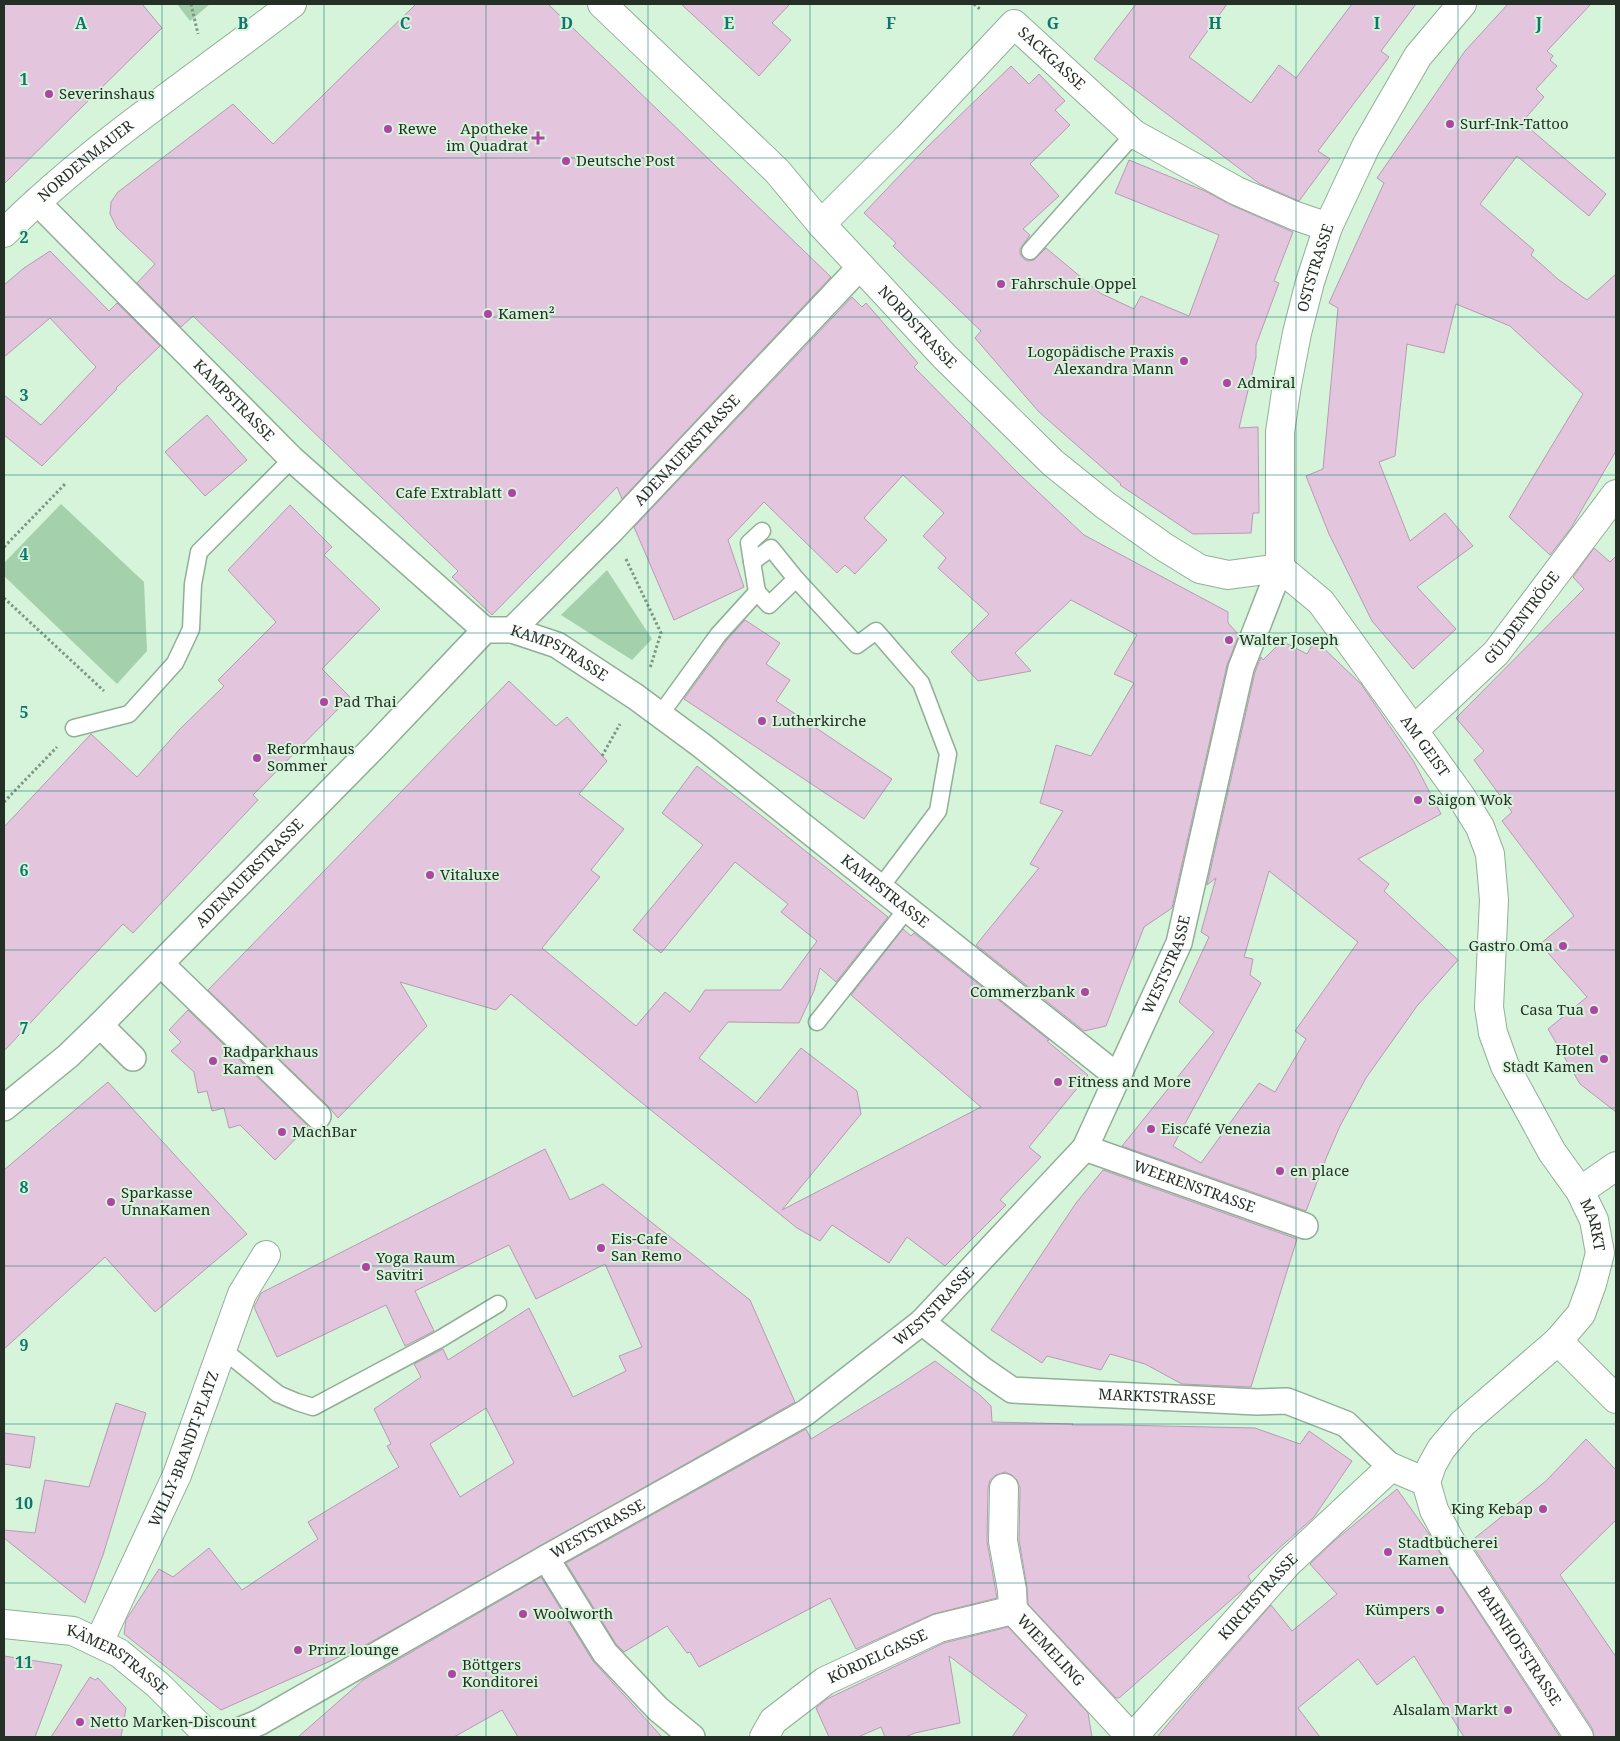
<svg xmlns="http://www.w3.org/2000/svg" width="1620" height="1741" font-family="'Noto Serif',serif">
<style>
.green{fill:#a4d1ac}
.building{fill:#e4c5de;stroke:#b89ab3;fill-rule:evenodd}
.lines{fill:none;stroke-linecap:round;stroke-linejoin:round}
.service-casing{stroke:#91af96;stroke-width:19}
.pedestrian-casing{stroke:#91af96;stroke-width:28}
.minor-casing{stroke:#91af96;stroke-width:30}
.tertiary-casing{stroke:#91af96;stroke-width:30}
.path{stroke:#809684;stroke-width:3;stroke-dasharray:2.5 2.5;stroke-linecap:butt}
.service{stroke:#fff;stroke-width:16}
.pedestrian{stroke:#fff;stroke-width:25}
.minor{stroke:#fff;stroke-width:28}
.tertiary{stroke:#fff;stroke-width:28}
.grid{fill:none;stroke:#0f766e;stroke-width:1;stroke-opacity:0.55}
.poi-dot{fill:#b044a4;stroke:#d5f4da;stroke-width:2}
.labels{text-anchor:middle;stroke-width:4;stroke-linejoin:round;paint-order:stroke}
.street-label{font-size:15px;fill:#243026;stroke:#d5f4da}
.poi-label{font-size:15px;fill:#243026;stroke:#d5f4da;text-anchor:start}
.grid-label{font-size:16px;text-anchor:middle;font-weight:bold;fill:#0f766e;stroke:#d5f4da;stroke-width:4;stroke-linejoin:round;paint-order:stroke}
</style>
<rect width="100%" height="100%" fill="#d5f4da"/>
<g class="green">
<path d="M 177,4 L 210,4 L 190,21 Z"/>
<path d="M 61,504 L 144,582 L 147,651 L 117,684 L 4,576 L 4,563 Z"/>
<path d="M 607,570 L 652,639 L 632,660 L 561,615 Z"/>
</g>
<g class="building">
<path d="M 4,4 L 142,4 L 162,28 L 4,184 Z"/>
<path d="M 416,4 L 548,4 L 831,277 L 622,499 L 617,487 L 492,615 L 452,577 L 458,571 L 193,316 L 181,327 L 137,283 L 155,264 L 117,228 L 110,214 L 111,202 L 118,192 L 233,104 L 273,144 Z"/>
<path d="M 681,4 L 790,4 L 772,23 L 791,40 L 759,76 Z"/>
<path d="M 1136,4 L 1227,4 L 1189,57 L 1251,103 L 1279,65 L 1296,78 L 1352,4 L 1416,4 L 1381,51 L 1389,57 L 1318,151 L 1330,159 L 1299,201 L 1260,184 L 1094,59 Z"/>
<path d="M 1508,4 L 1591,4 L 1547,51 L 1553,56 L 1550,60 L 1557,66 L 1536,89 L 1544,97 L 1522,122 L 1606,194 L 1589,216 L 1517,156 L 1480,204 L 1534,250 L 1531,255 L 1559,280 L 1587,300 L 1616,274 L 1616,451 L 1571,528 L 1550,555 L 1509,517 L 1583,394 L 1510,326 L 1456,304 L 1444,353 L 1407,344 L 1395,456 L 1379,462 L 1410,541 L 1445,513 L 1473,546 L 1417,587 L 1456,629 L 1413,669 L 1372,621 L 1329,534 L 1306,476 L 1323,469 L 1338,308 L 1329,303 L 1384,183 L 1377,178 L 1465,51 Z"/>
<path d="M 1011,66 L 1029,84 L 1039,74 L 1065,101 L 1055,110 L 1070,125 L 1030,164 L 1059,196 L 1023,229 L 1030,235 L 1020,249 L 1020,254 L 1024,259 L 1028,261 L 1034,260 L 1046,248 L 1100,293 L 1134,309 L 1141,296 L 1189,316 L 1219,235 L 1115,193 L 1129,160 L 1205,191 L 1231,205 L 1293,232 L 1274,281 L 1279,283 L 1256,345 L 1256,357 L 1239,428 L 1258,427 L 1259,513 L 1253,513 L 1251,533 L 1193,534 L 1120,485 L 1121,484 L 1039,412 L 975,338 L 981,331 L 893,246 L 896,243 L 864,213 L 922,152 Z"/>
<path d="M 50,251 L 109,311 L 117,303 L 160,346 L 116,388 L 117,389 L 42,466 L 4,435 L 4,395 L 41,425 L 96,367 L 50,318 L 4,357 L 4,285 L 24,268 Z"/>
<path d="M 852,297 L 862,307 L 866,303 L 918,363 L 914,367 L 1019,474 L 1084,535 L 1228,612 L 1228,623 L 1239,635 L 1227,665 L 1172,908 L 1144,927 L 1106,1026 L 1084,1031 L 976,945 L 1039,868 L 1030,864 L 1063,811 L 1040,803 L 1056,745 L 1091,756 L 1134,683 L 1114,674 L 1137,635 L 1071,600 L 1015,653 L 1031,671 L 978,681 L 951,652 L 989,614 L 938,568 L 946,558 L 923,536 L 944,513 L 903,475 L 864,518 L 887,540 L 855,574 L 845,565 L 837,573 L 764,502 L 728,540 L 744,587 L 674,620 L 634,527 Z"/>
<path d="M 207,415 L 247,460 L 205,496 L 165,452 Z"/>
<path d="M 290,505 L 332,547 L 324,555 L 380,609 L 322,669 L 350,697 L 253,795 L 258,800 L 133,933 L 123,924 L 4,1051 L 4,827 L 91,734 L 137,777 L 180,729 L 224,686 L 218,680 L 276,622 L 228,570 Z"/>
<path d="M 1594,548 L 1610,562 L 1616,556 L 1616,1112 L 1580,1084 L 1548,1029 L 1587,997 L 1540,944 L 1574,916 L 1502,821 L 1512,812 L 1474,760 L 1484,751 L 1456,718 L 1584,589 L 1573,577 Z"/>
<path d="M 745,620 L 780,643 L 766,664 L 790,680 L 776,701 L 892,779 L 864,819 L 684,699 L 726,641 Z"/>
<path d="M 1315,640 L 1361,684 L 1414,762 L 1441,814 L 1358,859 L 1389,884 L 1384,891 L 1458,960 L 1417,1006 L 1366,1078 L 1340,1126 L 1327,1156 L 1306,1211 L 1122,1146 L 1214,1032 L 1179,1002 L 1209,937 L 1201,932 L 1216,878 L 1207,885 L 1255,672 L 1261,657 L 1263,660 L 1282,641 L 1307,654 ZM 1269,871 L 1358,942 L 1295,1031 L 1306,1039 L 1275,1092 L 1259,1083 L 1201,1163 L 1173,1146 L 1261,983 L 1250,975 L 1253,959 L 1244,957 Z"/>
<path d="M 509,681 L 556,726 L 567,717 L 607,761 L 579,794 L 624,829 L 591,870 L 600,877 L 542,948 L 636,1026 L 665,992 L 690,1012 L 705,990 L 781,990 L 817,941 L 781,912 L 788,904 L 735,862 L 661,953 L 633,930 L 703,845 L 662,813 L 697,766 L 768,821 L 888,917 L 836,982 L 820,968 L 814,991 L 799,1023 L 728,1022 L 699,1058 L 756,1103 L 801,1048 L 857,1091 L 861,1114 L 782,1210 L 981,1107 L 851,995 L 903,929 L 911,936 L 914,933 L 1049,1040 L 1047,1041 L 1088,1075 L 1029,1147 L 1041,1157 L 1000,1200 L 1006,1205 L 945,1266 L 907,1237 L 889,1263 L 832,1225 L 820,1241 L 797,1228 L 626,1090 L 511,994 L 496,1010 L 400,982 L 427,1026 L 338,1118 L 328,1106 L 208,990 Z"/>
<path d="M 188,1010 L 308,1126 L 275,1160 L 240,1125 L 229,1128 L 224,1108 L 212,1111 L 207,1091 L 198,1093 L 194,1072 L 171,1051 L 181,1042 L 169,1030 Z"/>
<path d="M 108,1082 L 247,1234 L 155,1312 L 105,1257 L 4,1349 L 4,1170 Z"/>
<path d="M 545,1149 L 570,1200 L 603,1184 L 750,1300 L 795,1402 L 364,1646 L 221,1710 L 124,1634 L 126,1620 L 159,1569 L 173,1577 L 209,1548 L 242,1590 L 318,1539 L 308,1522 L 399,1467 L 387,1446 L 391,1444 L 374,1409 L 421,1377 L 414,1364 L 443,1349 L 448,1360 L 529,1308 L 573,1397 L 626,1371 L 619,1356 L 642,1347 L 605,1264 L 536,1299 L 509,1245 L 415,1291 L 434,1331 L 405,1346 L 386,1305 L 277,1357 L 254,1307 L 261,1293 ZM 486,1408 L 514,1463 L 460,1497 L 430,1444 Z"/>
<path d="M 1103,1170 L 1297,1239 L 1251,1387 L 1182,1384 L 1145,1364 L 1110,1354 L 1101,1370 L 1047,1356 L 1042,1363 L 991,1330 L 1076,1203 Z"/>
<path d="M 935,1361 L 980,1395 L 991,1406 L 992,1422 L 1073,1424 L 1072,1425 L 1118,1425 L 1255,1428 L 1300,1444 L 1309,1431 L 1352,1461 L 1314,1517 L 1248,1576 L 1251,1581 L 1247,1586 L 1119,1698 L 1116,1698 L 1028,1604 L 1027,1587 L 1019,1540 L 1020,1488 L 1017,1480 L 1012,1475 L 1005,1472 L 996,1475 L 990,1480 L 988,1488 L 987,1541 L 997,1598 L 933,1614 L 856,1649 L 830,1598 L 699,1667 L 690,1652 L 687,1653 L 667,1626 L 624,1652 L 616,1644 L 566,1563 L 806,1429 L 811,1439 L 899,1385 Z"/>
<path d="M 116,1403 L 146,1413 L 103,1555 L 85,1603 L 4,1538 L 4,1530 L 35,1533 L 45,1480 L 89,1487 Z"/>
<path d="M 4,1433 L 35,1437 L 30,1468 L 4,1464 Z"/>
<path d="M 1586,1439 L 1616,1470 L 1616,1520 L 1560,1575 L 1616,1657 L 1616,1737 L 1594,1737 L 1592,1728 L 1470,1542 L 1546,1481 Z"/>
<path d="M 1397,1489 L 1429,1534 L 1438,1550 L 1560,1737 L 1464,1737 L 1414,1656 L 1377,1685 L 1358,1659 L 1298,1708 L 1320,1737 L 1157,1737 L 1207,1678 L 1271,1605 L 1292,1631 L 1337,1594 L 1310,1564 L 1333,1542 Z"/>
<path d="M 541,1577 L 593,1661 L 662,1737 L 518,1737 L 502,1710 L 454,1737 L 298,1737 L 363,1680 Z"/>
<path d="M 1008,1627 L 1088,1713 L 1092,1737 L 1012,1737 L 1027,1715 L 949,1656 L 960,1723 L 915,1733 L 905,1737 L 885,1737 L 881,1727 L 858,1737 L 829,1737 L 816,1708 L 827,1699 L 944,1643 Z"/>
<path d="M 4,1656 L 62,1665 L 35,1737 L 4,1737 Z"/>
<path d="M 90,1677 L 95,1680 L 98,1678 L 126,1708 L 121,1737 L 51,1737 Z"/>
</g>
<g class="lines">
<g class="service-casing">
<g id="service">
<path d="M 1030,251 L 1134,134"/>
<path d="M 752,562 L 771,548 L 796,579 L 857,645 L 876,631 L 921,683 L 948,754 L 938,811 L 880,888"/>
<path d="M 757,592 L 769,605 L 796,579"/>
<path d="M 660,715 L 718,635 L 757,592 L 749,543 L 762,531"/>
<path d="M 74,728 L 129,714 L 175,663 L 191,629 L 193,584 L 199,552 L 292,459"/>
<path d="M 817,1022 L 907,909"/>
<path d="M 222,1349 L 278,1394 L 297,1402 L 313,1407 L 440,1339 L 498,1304"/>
</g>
</g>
<g class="pedestrian-casing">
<g id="pedestrian">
<path id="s1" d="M 36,201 L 292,459 L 485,630 L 512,630 L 557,645 L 636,697 L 701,745 L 1117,1076"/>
<path id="s2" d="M 512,630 L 612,530 L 860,267"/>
<path d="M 161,964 L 318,1116"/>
<path d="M 100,1025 L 133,1058"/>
<path id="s3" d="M 4,1108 L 68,1056 L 100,1025 L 375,746 L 485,630"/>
<path id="s4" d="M 1085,1148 L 1305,1226"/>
<path id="s5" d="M 922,1322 L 983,1370 L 1012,1390 L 1257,1402 L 1287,1401 L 1346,1424 L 1391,1467"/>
<path d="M 546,1558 L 605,1653 L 658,1709 L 692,1737"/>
<path id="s6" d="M 223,1737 L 260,1722 L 546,1558 L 805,1413 L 922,1322 L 1085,1148 L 1179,943 L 1241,668 L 1280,568"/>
</g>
</g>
<g class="minor-casing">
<g id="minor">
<path id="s7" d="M 602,4 L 777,171 L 821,224 L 944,356 L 1053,463 L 1105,505 L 1164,547 L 1200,569 L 1228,575 L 1280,568"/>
<path id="s8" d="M 821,224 L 907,138 L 1014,24 L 1134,134 L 1237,191 L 1293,215 L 1328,227"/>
<path id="s9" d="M 1280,568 L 1321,602 L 1460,795 L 1480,827 L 1490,854 L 1494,900 L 1489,1007 L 1493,1033 L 1505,1066 L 1552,1152 L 1580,1191 L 1594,1220 L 1600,1253 L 1592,1284 L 1581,1314 L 1558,1341 L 1463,1423 L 1441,1449 L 1432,1465 L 1426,1482"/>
<path id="s10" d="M 1280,568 L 1280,432 L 1287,385 L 1297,333 L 1310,282 L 1328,227 L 1366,146 L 1418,56 L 1462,4"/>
<path id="s11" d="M 1414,730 L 1496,653 L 1616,494"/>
<path d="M 1580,1191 L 1616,1166"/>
<path d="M 1558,1341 L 1616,1399"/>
<path id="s12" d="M 1426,1482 L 1434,1510 L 1451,1542 L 1579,1737"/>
<path id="s13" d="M 1004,1488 L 1003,1541 L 1012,1590 L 1013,1610 L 1131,1737"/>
<path id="s14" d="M 4,1624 L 73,1631 L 119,1653 L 158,1685 L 210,1737"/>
<path id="s15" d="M 99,1642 L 177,1475 L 242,1294 L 266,1255"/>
<path id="s16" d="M 764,1737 L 773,1721 L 825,1681 L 939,1628 L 1013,1610"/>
<path id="s17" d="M 1133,1737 L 1288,1563 L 1391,1467 L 1426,1482"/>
</g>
</g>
<g class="tertiary-casing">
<g id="tertiary">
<path id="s18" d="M 4,233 C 91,146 195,79 292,4"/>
</g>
</g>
<g class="path">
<path d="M 191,4 L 198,34"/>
<path d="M 974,4 L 981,10"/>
<path d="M 4,547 L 66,483"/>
<path d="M 626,559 L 661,633 L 650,668"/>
<path d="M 4,598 L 104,691"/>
<path d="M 602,756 L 620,724"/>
<path d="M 4,802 L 57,747"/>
</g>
<use href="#service" class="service"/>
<use href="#pedestrian" class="pedestrian"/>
<use href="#minor" class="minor"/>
<use href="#tertiary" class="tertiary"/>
</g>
<path class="grid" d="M 162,4 L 162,1737M 324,4 L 324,1737M 486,4 L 486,1737M 648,4 L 648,1737M 810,4 L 810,1737M 972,4 L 972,1737M 1134,4 L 1134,1737M 1296,4 L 1296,1737M 1458,4 L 1458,1737M 4,158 L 1616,158M 4,317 L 1616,317M 4,475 L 1616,475M 4,633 L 1616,633M 4,791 L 1616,791M 4,950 L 1616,950M 4,1108 L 1616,1108M 4,1266 L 1616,1266M 4,1424 L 1616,1424M 4,1583 L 1616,1583"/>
<g class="poi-dot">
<circle cx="49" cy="94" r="5"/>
<circle cx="1450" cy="124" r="5"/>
<circle cx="388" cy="129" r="5"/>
<path d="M535.5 130.5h5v5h5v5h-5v5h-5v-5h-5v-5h5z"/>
<circle cx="566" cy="161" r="5"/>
<circle cx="1001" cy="284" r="5"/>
<circle cx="488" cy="314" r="5"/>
<circle cx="1184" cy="361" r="5"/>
<circle cx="1227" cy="383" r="5"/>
<circle cx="512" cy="493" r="5"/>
<circle cx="1229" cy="640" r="5"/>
<circle cx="324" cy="702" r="5"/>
<circle cx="762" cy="721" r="5"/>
<circle cx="257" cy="758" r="5"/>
<circle cx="1418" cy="800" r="5"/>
<circle cx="430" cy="875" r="5"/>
<circle cx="1563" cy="946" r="5"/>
<circle cx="1085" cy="992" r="5"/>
<circle cx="1594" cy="1010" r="5"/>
<circle cx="1604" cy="1059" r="5"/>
<circle cx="213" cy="1061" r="5"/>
<circle cx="1058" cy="1082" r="5"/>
<circle cx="1151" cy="1129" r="5"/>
<circle cx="282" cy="1132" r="5"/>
<circle cx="1280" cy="1171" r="5"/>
<circle cx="111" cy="1202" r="5"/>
<circle cx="601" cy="1248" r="5"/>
<circle cx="366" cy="1267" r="5"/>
<circle cx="1543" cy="1509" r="5"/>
<circle cx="1388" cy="1552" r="5"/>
<circle cx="1440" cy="1610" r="5"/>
<circle cx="523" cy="1614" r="5"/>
<circle cx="298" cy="1650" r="5"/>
<circle cx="452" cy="1674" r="5"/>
<circle cx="1508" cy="1710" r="5"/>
<circle cx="80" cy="1722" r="5"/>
</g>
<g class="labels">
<g class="street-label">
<text dy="5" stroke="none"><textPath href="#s8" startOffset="329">SACKGASSE</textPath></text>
<text dy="5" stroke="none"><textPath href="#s18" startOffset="109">NORDENMAUER</textPath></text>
<text dy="5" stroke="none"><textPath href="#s10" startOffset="304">OSTSTRASSE</textPath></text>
<text dy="5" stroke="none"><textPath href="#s7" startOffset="452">NORDSTRASSE</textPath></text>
<text dy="5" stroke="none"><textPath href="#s1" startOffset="281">KAMPSTRASSE</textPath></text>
<text dy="5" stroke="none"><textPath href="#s2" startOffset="251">ADENAUERSTRASSE</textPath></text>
<text dy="5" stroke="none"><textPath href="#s11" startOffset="156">GÜLDENTRÖGE</textPath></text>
<text dy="5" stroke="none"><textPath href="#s1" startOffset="701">KAMPSTRASSE</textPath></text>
<text dy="5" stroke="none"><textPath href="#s9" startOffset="231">AM GEIST</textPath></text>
<text dy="5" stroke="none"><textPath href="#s3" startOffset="340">ADENAUERSTRASSE</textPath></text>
<text dy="5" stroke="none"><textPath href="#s1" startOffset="1106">KAMPSTRASSE</textPath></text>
<text dy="5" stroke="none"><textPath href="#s6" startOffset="1254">WESTSTRASSE</textPath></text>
<text dy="5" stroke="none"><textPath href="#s4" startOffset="116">WEERENSTRASSE</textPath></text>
<text dy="5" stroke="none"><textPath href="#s9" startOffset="755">MARKT</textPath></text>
<text dy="5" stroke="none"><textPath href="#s6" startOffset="834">WESTSTRASSE</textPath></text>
<text dy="5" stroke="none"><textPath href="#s5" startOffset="258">MARKTSTRASSE</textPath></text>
<text dy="5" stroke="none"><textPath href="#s15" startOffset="211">WILLY-BRANDT-PLATZ</textPath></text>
<text dy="5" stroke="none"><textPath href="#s6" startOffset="429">WESTSTRASSE</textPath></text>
<text dy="5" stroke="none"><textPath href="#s17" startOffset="188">KIRCHSTRASSE</textPath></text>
<text dy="5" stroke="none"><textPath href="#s12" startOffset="190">BAHNHOFSTRASSE</textPath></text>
<text dy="5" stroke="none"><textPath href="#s13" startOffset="178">WIEMELING</textPath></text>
<text dy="5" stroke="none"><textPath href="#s16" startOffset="142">KÖRDELGASSE</textPath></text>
<text dy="5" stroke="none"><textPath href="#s14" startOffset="122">KÄMERSTRASSE</textPath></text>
</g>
<g class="poi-label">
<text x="59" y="99">Severinshaus</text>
<text x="1460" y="129">Surf-Ink-Tattoo</text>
<text x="398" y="134">Rewe</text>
<text x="528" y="134" text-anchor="end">Apotheke<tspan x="528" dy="17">im Quadrat</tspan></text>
<text x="576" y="166">Deutsche Post</text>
<text x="1011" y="289">Fahrschule Oppel</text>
<text x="498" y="319">Kamen²</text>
<text x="1174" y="357" text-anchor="end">Logopädische Praxis<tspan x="1174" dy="17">Alexandra Mann</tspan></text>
<text x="1237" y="388">Admiral</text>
<text x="502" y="498" text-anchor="end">Cafe Extrablatt</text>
<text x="1239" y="645">Walter Joseph</text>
<text x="334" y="707">Pad Thai</text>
<text x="772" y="726">Lutherkirche</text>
<text x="267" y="754">Reformhaus<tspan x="267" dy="17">Sommer</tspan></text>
<text x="1428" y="805">Saigon Wok</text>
<text x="440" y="880">Vitaluxe</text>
<text x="1553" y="951" text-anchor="end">Gastro Oma</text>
<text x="1075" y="997" text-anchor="end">Commerzbank</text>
<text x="1584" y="1015" text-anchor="end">Casa Tua</text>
<text x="1594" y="1055" text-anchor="end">Hotel<tspan x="1594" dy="17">Stadt Kamen</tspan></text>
<text x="223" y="1057">Radparkhaus<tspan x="223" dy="17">Kamen</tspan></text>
<text x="1068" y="1087">Fitness and More</text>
<text x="1161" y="1134">Eiscafé Venezia</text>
<text x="292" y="1137">MachBar</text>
<text x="1290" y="1176">en place</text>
<text x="121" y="1198">Sparkasse<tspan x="121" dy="17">UnnaKamen</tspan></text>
<text x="611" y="1244">Eis-Cafe<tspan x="611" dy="17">San Remo</tspan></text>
<text x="376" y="1263">Yoga Raum<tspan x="376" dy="17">Savitri</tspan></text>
<text x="1533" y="1514" text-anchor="end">King Kebap</text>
<text x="1398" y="1548">Stadtbücherei<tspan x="1398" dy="17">Kamen</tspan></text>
<text x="1430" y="1615" text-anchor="end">Kümpers</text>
<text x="533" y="1619">Woolworth</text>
<text x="308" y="1655">Prinz lounge</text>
<text x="462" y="1670">Böttgers<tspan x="462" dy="17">Konditorei</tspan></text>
<text x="1498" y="1715" text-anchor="end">Alsalam Markt</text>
<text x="90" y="1727">Netto Marken-Discount</text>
</g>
</g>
<g class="grid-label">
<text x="81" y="29">A</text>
<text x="243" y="29">B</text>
<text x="405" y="29">C</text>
<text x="567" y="29">D</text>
<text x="729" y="29">E</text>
<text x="891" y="29">F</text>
<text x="1053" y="29">G</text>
<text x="1215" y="29">H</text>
<text x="1377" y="29">I</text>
<text x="1539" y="29">J</text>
<text x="24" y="85">1</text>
<text x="24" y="243">2</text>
<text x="24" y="401">3</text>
<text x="24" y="560">4</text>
<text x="24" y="718">5</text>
<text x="24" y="876">6</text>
<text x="24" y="1034">7</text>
<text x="24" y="1193">8</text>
<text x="24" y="1351">9</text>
<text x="24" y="1509">10</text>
<text x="24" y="1668">11</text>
</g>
<rect width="1620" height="1741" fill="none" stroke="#243026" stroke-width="10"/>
</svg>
